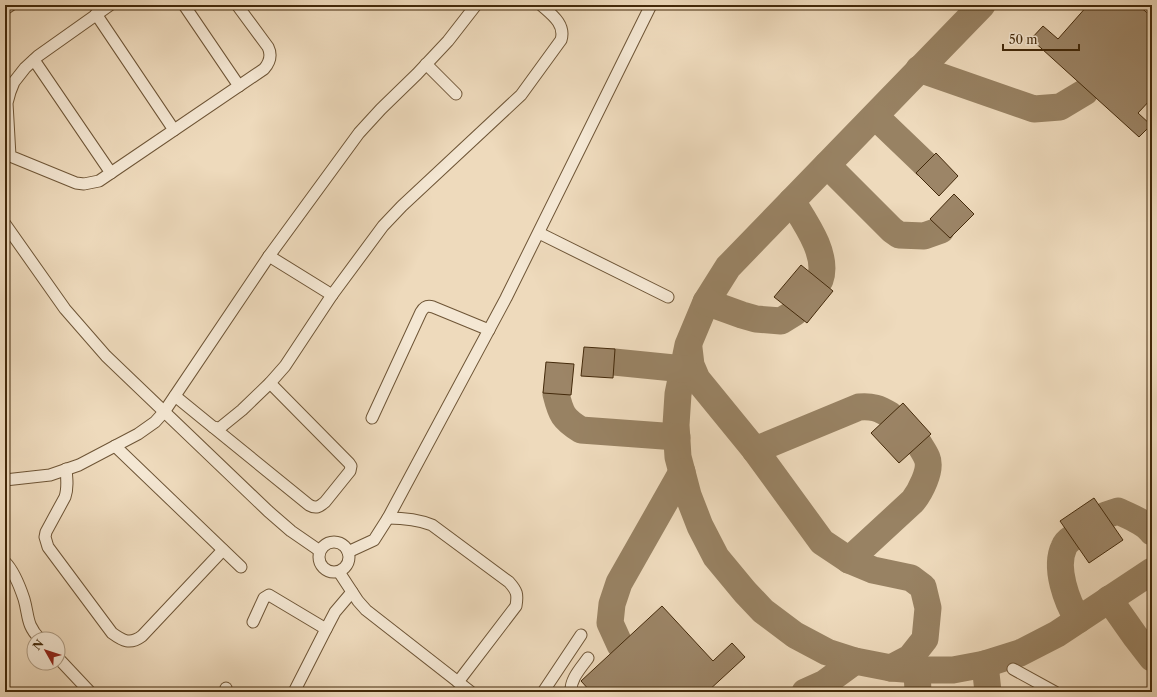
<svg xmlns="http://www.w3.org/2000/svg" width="1157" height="697" font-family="'Libre Caslon Text',serif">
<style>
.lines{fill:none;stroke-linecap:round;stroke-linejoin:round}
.taxiway{stroke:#988263;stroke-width:27}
.building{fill:#9c8567;stroke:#43290a}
.minor-casing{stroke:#6e5536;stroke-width:13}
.minor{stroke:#f4e7d3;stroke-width:11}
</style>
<rect width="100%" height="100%" fill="#eedabc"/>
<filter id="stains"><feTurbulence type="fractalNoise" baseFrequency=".005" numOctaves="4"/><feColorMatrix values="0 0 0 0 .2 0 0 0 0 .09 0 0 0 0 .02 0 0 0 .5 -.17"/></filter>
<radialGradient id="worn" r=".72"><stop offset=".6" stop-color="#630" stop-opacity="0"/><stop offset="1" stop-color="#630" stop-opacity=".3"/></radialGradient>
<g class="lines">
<g class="taxiway">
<path d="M 982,5 L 728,267 L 706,302 L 688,345 L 678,394 L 676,425 L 678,457 L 688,495 L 700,526 L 716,557 L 745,592 L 763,611 L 795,635 L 827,652 L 855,661 L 891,668 L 917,670 L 953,670 L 985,664 L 1020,653 L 1057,634 L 1152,571"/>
<path d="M 919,69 L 1034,109 L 1060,107 L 1085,92"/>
<path d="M 877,118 L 925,164"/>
<path d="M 827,165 L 892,230 L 899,235 L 924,236 L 941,230"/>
<path d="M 792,201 C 805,222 829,255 820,280"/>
<path d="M 706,302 L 742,315 L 756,319 L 781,321 L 794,313"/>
<path d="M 689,348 L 691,365 L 697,379 L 755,450 L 822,542 L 849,560 L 873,570 L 911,578 L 923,587 L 928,608 L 925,639 L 910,658 L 891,668"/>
<path d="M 614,362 L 684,369"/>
<path d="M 556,394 C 561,414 563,419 581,430 L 677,437"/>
<path d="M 755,450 L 859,407 C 872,406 879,408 890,415"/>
<path d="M 1106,515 L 1118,511 C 1129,516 1145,522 1152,532"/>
<path d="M 1072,538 C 1069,540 1065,544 1064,547 C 1054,568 1067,602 1078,620"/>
<path d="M 849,560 L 913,501 C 920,492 932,470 927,458 C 925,453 922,449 919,444"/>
<path d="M 1109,599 L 1135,636 L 1152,658"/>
<path d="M 620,645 L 610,623 L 612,604 L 619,583 L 682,472"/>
<path d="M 985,664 L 988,692"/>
<path d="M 917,670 L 918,692"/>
<path d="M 805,692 L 825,683 L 855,661"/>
</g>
</g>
<g class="building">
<path d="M 1088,5 L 1138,5 L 1152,17 L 1152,98 L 1138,113 L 1151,125 L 1139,137 L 1031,39 L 1043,26 L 1058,39 Z"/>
<path d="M 936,153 L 958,176 L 939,196 L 916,173 Z"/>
<path d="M 954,194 L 974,214 L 950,238 L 930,219 Z"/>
<path d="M 801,265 L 833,291 L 807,323 L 774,297 Z"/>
<path d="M 584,347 L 615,349 L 613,378 L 581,376 Z"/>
<path d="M 546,362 L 574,364 L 571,395 L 543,393 Z"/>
<path d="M 903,403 L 931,434 L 899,463 L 871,433 Z"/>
<path d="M 1094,498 L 1123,540 L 1089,563 L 1060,521 Z"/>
<path d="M 662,606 L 713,661 L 732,643 L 745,657 L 707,692 L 591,692 L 581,681 Z"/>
</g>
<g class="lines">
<g class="minor-casing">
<g id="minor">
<path d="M 110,5 L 38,56 L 25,68 L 14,82 L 10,92 L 7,103 L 10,156 L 76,183 L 84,184 L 99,181 L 264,69 C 270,62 272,55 268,47 L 237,5"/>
<path d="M 184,5 L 239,86"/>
<path d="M 5,9 L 11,5"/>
<path d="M 96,14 L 174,130"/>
<path d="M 34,60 L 111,173"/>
<path d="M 426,64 L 456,94"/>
<path d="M 5,224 L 65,309 L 106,356 L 268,511 L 291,531 L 320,551"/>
<path d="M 539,233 L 668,297"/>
<path d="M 269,256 L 332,295"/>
<path d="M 175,396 L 213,427 L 218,428 L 221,427 L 242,410 L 270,383 L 285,366 L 332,295 L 383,226 L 402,206 L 521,95 L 561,40 C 566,24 551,14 541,5"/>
<path d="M 372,418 L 421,312 C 424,307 427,305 433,307 L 489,330"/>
<path d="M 213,427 L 309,505 C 316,509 319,507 325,502 L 350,471 L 351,466 L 349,463 L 270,383"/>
<path d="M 115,446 L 241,567"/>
<path d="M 66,469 C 67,479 68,488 65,497 L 46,532 L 45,537 L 48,547 L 112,633 C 123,641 130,645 142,636 L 223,550"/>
<path d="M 5,480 L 50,475 L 79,465 L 138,434 L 155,422 L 164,412 L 269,256 L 359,133 L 381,109 L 417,74 L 448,41 L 476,5"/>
<path d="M 388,518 C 404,518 417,519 432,525 L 509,582 C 517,591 518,594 516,606 L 458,682"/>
<circle cx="334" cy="557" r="15"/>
<path d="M 348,552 L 374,540 L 388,518 L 506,298 L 651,5"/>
<path d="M 5,562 C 13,570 20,587 24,599 C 29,616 26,625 40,639"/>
<path d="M 339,572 L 358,601 L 366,610 L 471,692"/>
<path d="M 253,622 L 264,598 L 269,595 L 326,629"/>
<path d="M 58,658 L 90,692"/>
<path d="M 1013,669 L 1055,692"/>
<path d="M 226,692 L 226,688"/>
<path d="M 294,692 L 324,633 L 335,612 L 352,592"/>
<path d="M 543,692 L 581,635"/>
<path d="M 571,692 C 570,679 581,668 588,658"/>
</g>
</g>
<use href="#minor" class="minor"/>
</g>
<rect width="1157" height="697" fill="none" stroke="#eedabc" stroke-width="20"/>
<rect x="6" y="6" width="1145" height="685" fill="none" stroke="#43290a" stroke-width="2"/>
<rect x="10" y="10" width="1137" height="677" fill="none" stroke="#43290a"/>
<g transform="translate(46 651) rotate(309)"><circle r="19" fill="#f4e7d3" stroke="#ad9b83"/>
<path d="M0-3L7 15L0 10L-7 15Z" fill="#8f2418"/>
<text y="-6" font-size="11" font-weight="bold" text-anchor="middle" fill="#43290a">N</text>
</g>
<path d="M1003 44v6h76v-6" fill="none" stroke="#43290a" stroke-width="2"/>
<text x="1009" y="44" font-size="12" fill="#43290a" stroke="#f4e7d3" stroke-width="3" paint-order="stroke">50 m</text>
<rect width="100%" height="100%" filter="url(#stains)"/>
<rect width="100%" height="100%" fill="url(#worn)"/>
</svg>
